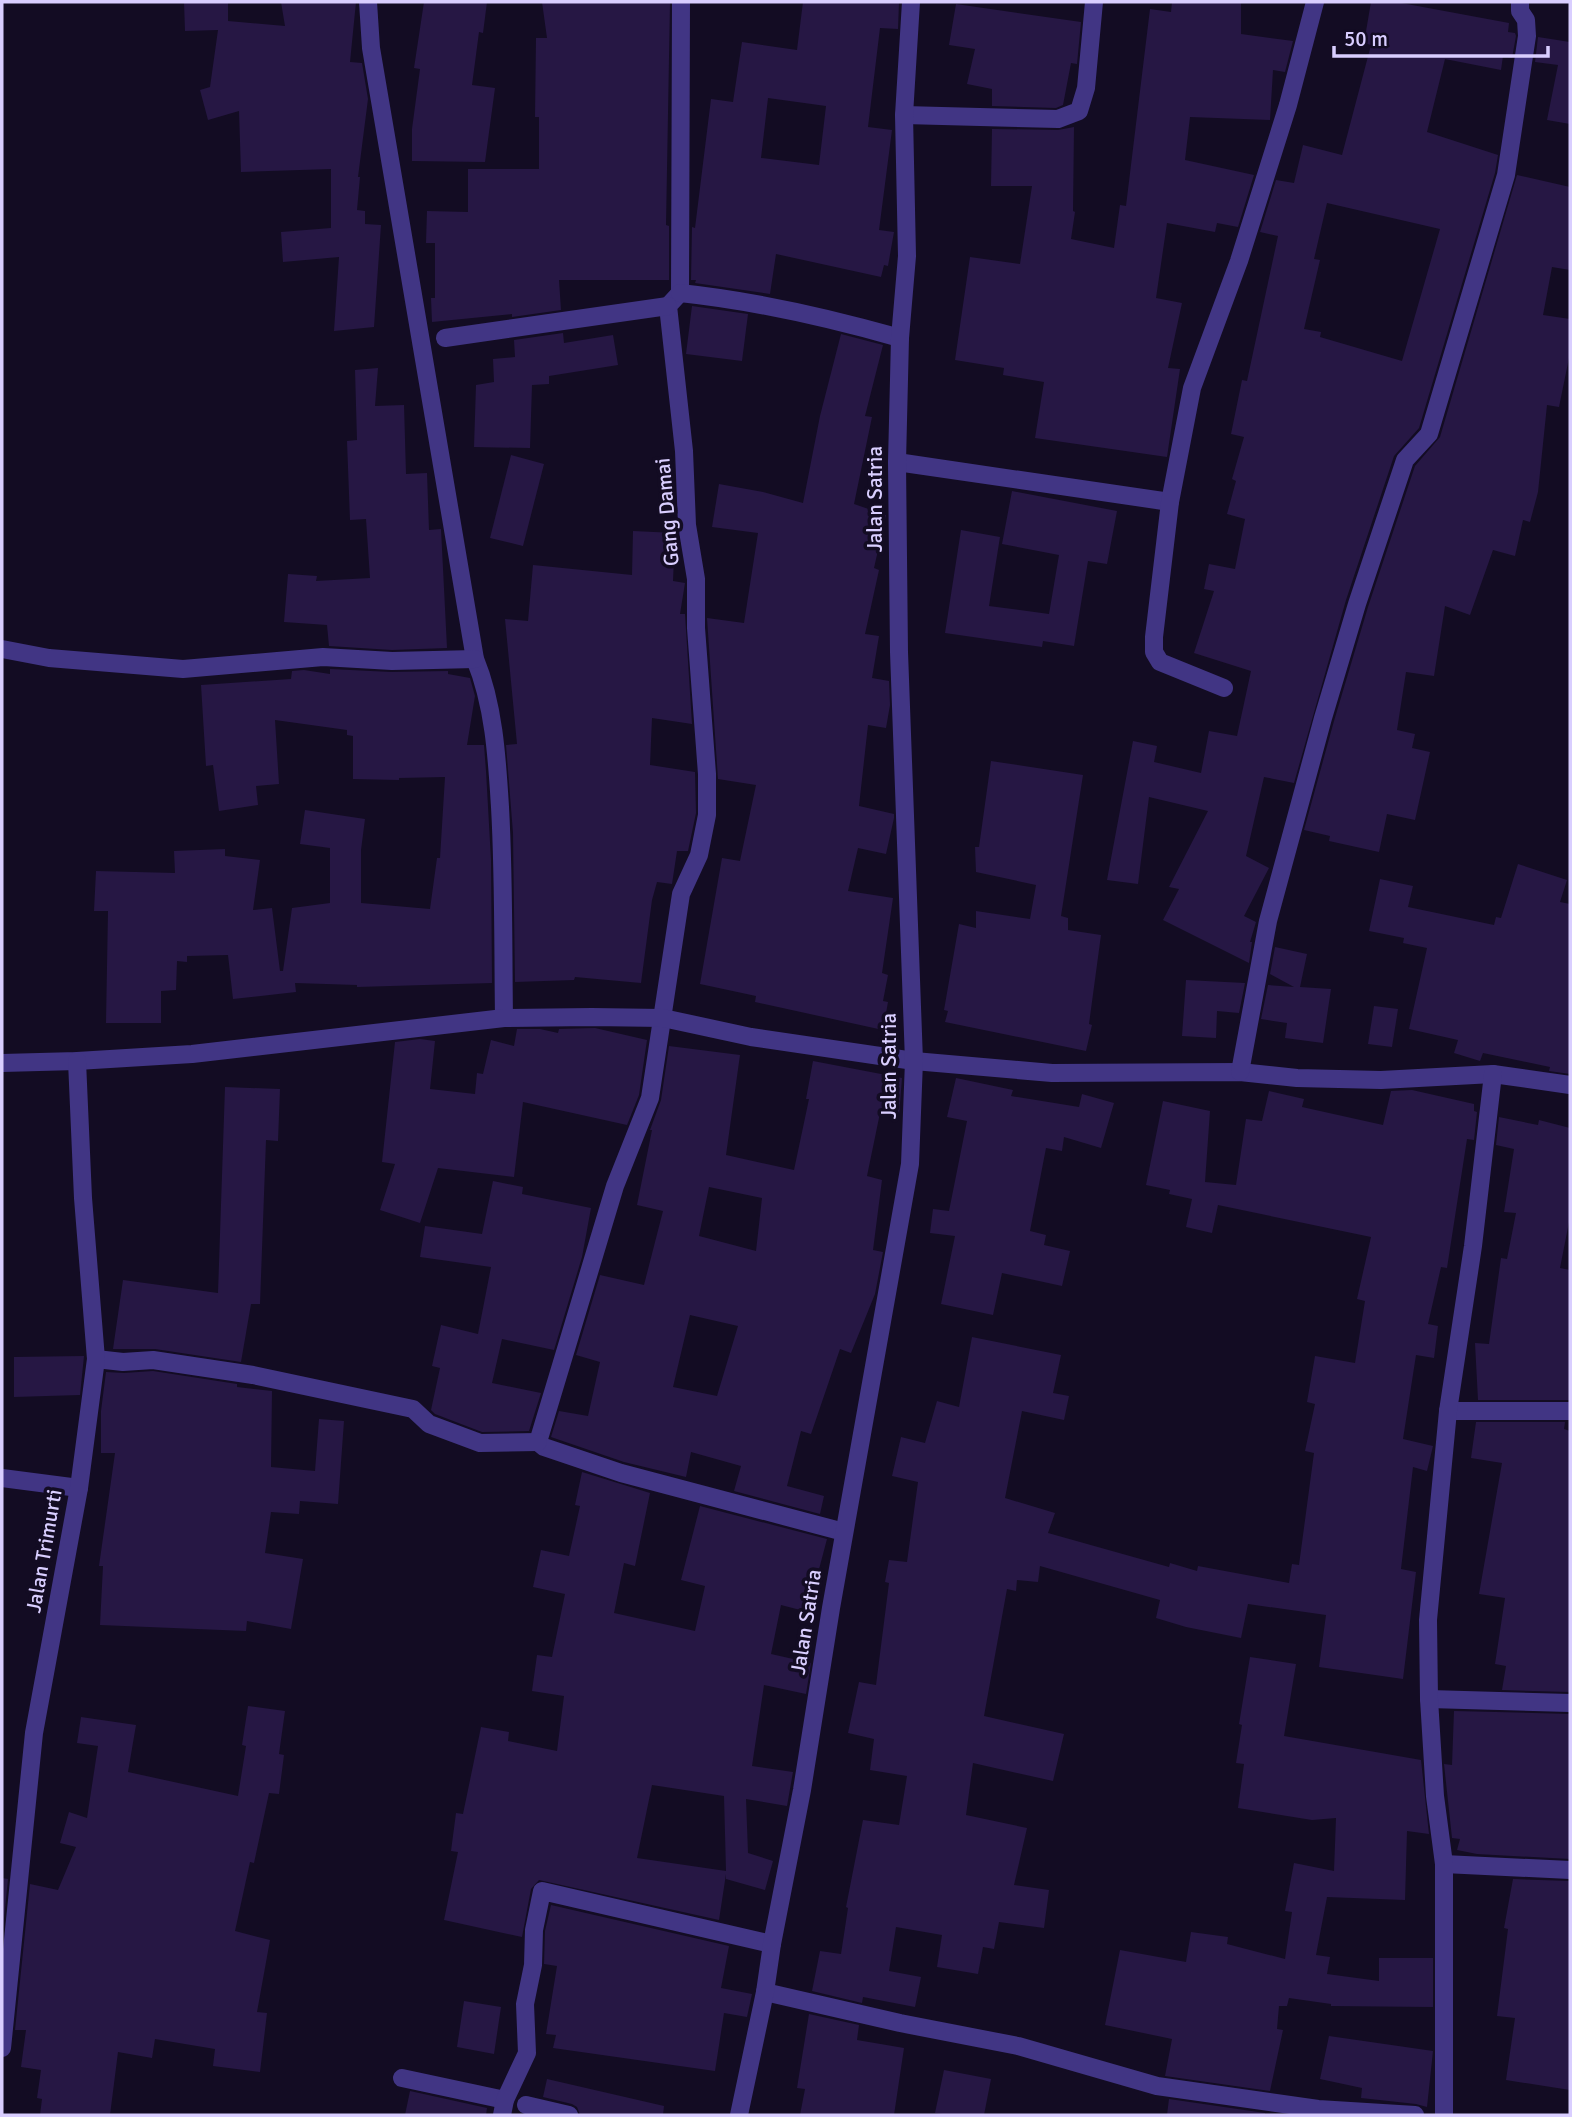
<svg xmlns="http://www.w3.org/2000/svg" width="1572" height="2117" font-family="Signika,sans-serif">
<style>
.building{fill:#261744;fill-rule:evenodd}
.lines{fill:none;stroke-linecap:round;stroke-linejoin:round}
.minor{stroke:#413584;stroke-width:18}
.labels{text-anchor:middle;stroke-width:7;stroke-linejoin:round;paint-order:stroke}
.street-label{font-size:21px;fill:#d9ceff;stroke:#130c23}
</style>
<rect width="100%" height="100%" fill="#130c23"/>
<g class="building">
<path d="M 184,2 L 228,2 L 228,21 L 285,26 L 281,2 L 356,2 L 350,62 L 362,63 L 368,99 L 358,177 L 360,177 L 357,210 L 365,211 L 365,224 L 381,225 L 374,327 L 334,331 L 339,257 L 283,262 L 281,232 L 331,228 L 331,169 L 241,172 L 239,111 L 208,120 L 200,90 L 210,87 L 218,30 L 185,31 Z"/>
<path d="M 424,2 L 487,2 L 483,33 L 479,32 L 472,85 L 495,88 L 485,162 L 412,161 L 412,129 L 420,69 L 414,68 Z"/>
<path d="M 542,2 L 670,2 L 666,225 L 669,226 L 669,280 L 559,280 L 561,310 L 512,317 L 512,314 L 432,322 L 431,298 L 435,298 L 435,243 L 426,243 L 427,211 L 468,212 L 468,169 L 539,169 L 539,117 L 535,117 L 536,38 L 547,38 Z"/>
<path d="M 803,2 L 899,2 L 898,29 L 880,28 L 868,127 L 892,130 L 879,230 L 894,232 L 888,266 L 884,265 L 881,277 L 776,254 L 770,294 L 695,283 L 696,280 L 691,280 L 692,227 L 695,228 L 711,99 L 733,102 L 742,42 L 797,50 ZM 768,98 L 826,106 L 819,165 L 761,158 Z"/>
<path d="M 1172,2 L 1241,2 L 1241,34 L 1293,41 L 1285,72 L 1273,70 L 1270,120 L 1190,117 L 1185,160 L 1254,175 L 1238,227 L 1217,223 L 1215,232 L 1167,223 L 1156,298 L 1182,303 L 1168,368 L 1180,369 L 1167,457 L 1035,438 L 1044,382 L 1003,375 L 1004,368 L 955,360 L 970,257 L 1020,264 L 1032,186 L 991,186 L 992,129 L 1058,130 L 1074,127 L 1073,211 L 1075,212 L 1071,239 L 1114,248 L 1120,205 L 1126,206 L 1150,9 L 1171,12 Z"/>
<path d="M 1371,2 L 1396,2 L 1509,23 L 1508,32 L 1515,33 L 1516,36 L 1512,58 L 1503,56 L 1501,70 L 1445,59 L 1427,132 L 1498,155 L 1495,173 L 1419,428 L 1394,456 L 1346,600 L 1294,783 L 1264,777 L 1246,856 L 1269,868 L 1244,916 L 1256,922 L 1250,942 L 1252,942 L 1249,963 L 1163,920 L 1179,889 L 1169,887 L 1208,811 L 1149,797 L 1138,884 L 1107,880 L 1133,741 L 1157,746 L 1154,762 L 1201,773 L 1209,731 L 1237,736 L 1251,671 L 1194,653 L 1214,591 L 1204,589 L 1209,564 L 1235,569 L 1245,519 L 1227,514 L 1236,481 L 1232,479 L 1244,437 L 1231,434 L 1242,380 L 1247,381 L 1278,236 L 1260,232 L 1276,180 L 1294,183 L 1303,145 L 1342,155 L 1371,45 L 1364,43 ZM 1327,203 L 1440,229 L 1402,361 L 1320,337 L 1321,332 L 1304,329 L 1320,260 L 1314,259 Z"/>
<path d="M 956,4 L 1081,22 L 1077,64 L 1071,63 L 1063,105 L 1056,108 L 992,106 L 992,89 L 967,84 L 975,49 L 949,45 Z"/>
<path d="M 1538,37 L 1570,42 L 1570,124 L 1547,120 L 1558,65 L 1535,62 Z"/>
<path d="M 1517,175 L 1570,187 L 1570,270 L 1552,267 L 1543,315 L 1570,319 L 1570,353 L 1559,407 L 1547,405 L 1538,492 L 1530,522 L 1523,520 L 1515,556 L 1493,550 L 1470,615 L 1445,606 L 1434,676 L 1406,672 L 1397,730 L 1415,734 L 1412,748 L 1430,752 L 1415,820 L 1387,814 L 1379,852 L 1329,841 L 1330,836 L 1304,830 L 1334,721 L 1368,607 L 1415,466 L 1440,437 Z"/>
<path d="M 692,306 L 748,314 L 742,361 L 686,354 Z"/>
<path d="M 563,333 L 564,343 L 613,335 L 618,365 L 549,376 L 549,384 L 532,385 L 530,448 L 474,447 L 476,385 L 494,382 L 493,359 L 515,357 L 514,340 Z"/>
<path d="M 841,334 L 883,345 L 865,416 L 872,417 L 854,504 L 886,515 L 874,568 L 879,570 L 865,634 L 879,636 L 872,678 L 889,681 L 890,705 L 886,728 L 868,725 L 859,806 L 894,814 L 894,818 L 886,854 L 858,848 L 848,891 L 893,898 L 882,973 L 888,975 L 883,1001 L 888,1002 L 883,1030 L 755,1002 L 756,996 L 700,984 L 722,858 L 740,861 L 756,785 L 718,779 L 707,618 L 744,623 L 758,533 L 712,527 L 719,484 L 763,492 L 803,503 L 820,416 Z"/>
<path d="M 378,368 L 375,406 L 404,405 L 406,474 L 427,473 L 429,530 L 441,529 L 447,648 L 392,650 L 329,646 L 327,625 L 284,622 L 288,574 L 317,576 L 316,581 L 370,578 L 366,519 L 350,520 L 347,441 L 357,440 L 355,370 Z"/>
<path d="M 511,455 L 544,464 L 523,546 L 490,538 Z"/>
<path d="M 1012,491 L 1117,511 L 1107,564 L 1088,561 L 1074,646 L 1043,641 L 1042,647 L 945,633 L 961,530 L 1000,537 L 989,606 L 1049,614 L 1059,555 L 1002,544 Z"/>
<path d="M 633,531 L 675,533 L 673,581 L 685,583 L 680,614 L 685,614 L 692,724 L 652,718 L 650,765 L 695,772 L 696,813 L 688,851 L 677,851 L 672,884 L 657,882 L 652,900 L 641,983 L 575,977 L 574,980 L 515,982 L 513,833 L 506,745 L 517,744 L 505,619 L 528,621 L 533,565 L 632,575 Z"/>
<path d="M 330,669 L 391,672 L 448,671 L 448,674 L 470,678 L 475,696 L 467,745 L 484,745 L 486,771 L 491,860 L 492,983 L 357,987 L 357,985 L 295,983 L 296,992 L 233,999 L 228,955 L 187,956 L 187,962 L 177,961 L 176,990 L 161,991 L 161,1023 L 106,1023 L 108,911 L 94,911 L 96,871 L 175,873 L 174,851 L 225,849 L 225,856 L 260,860 L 253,910 L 272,908 L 280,971 L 283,971 L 292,908 L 330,903 L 330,848 L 300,844 L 305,810 L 365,819 L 361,850 L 361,903 L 430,909 L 437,858 L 440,858 L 445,777 L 399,778 L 399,780 L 353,779 L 353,736 L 347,735 L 347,730 L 275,720 L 279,784 L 256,786 L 258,805 L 219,811 L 213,765 L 206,766 L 201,685 L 291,679 L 292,671 L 304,670 L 330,674 Z"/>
<path d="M 991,761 L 1083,775 L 1061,916 L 1068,918 L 1068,930 L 1101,935 L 1089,1024 L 1092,1025 L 1086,1051 L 945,1022 L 948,1011 L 944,1010 L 959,924 L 976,928 L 976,911 L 1030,919 L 1036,885 L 976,872 L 975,847 L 979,847 Z"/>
<path d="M 1518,864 L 1567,880 L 1560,902 L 1570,904 L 1570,1074 L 1549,1071 L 1550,1067 L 1483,1053 L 1480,1061 L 1454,1053 L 1458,1040 L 1409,1029 L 1427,948 L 1403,943 L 1404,938 L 1369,931 L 1380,879 L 1413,886 L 1408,907 L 1494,925 L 1496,917 L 1501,918 Z"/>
<path d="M 1275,947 L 1307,954 L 1300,987 L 1331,989 L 1323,1043 L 1285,1038 L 1287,1023 L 1261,1019 L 1268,985 L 1294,987 L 1270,974 Z"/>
<path d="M 1186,980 L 1245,983 L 1239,1013 L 1217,1011 L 1216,1038 L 1182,1036 Z"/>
<path d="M 1374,1006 L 1398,1009 L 1392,1047 L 1368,1044 Z"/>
<path d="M 595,1028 L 647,1040 L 639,1095 L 627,1125 L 523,1102 L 514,1177 L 438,1168 L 420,1223 L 380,1210 L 395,1164 L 382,1162 L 395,1042 L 420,1039 L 435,1041 L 430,1089 L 475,1094 L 477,1073 L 483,1074 L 491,1040 L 514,1046 L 517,1029 L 540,1029 L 558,1033 L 559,1029 Z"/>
<path d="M 669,1046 L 740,1055 L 726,1155 L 794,1170 L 809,1099 L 806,1099 L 813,1061 L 902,1078 L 899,1116 L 880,1113 L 867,1176 L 882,1180 L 873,1250 L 883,1252 L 875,1294 L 851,1353 L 840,1349 L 811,1434 L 801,1431 L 787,1486 L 824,1496 L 820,1514 L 734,1491 L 741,1466 L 691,1452 L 686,1477 L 624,1462 L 551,1437 L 559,1411 L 588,1416 L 600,1362 L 576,1355 L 600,1275 L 644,1285 L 663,1211 L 637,1205 L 652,1130 L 650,1130 L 661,1100 ZM 709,1187 L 762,1198 L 756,1251 L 699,1236 ZM 690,1315 L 738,1326 L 717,1396 L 673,1387 Z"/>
<path d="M 956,1078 L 1013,1090 L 1011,1096 L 1079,1107 L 1082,1094 L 1114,1103 L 1101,1148 L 1064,1137 L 1062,1151 L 1046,1148 L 1030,1231 L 1046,1235 L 1044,1245 L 1070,1251 L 1062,1286 L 1002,1273 L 993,1315 L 941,1304 L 955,1236 L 930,1233 L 933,1209 L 949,1211 L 967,1121 L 947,1117 Z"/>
<path d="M 225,1087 L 280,1089 L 278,1141 L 266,1140 L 260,1304 L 251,1304 L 241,1362 L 155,1349 L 113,1349 L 123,1280 L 218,1293 Z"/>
<path d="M 1412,1090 L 1474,1104 L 1474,1111 L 1477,1112 L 1474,1140 L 1467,1139 L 1447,1268 L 1441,1267 L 1428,1324 L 1438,1326 L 1434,1358 L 1416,1355 L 1403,1439 L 1433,1446 L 1427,1471 L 1413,1467 L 1401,1569 L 1416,1572 L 1403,1679 L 1319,1667 L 1326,1615 L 1248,1604 L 1241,1638 L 1186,1627 L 1156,1618 L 1160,1600 L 1040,1566 L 1038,1582 L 1017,1580 L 1016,1591 L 1007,1589 L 984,1716 L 1064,1734 L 1053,1781 L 973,1763 L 966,1815 L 1027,1828 L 1014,1885 L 1049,1890 L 1044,1928 L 999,1922 L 994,1949 L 983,1947 L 978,1974 L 937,1967 L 942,1935 L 896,1927 L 889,1971 L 921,1977 L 915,2007 L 863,1997 L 862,2003 L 812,1991 L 820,1951 L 841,1954 L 848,1908 L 846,1907 L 863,1820 L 899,1825 L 907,1776 L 870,1770 L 874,1739 L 848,1733 L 859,1682 L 876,1685 L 889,1583 L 885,1582 L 889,1560 L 907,1562 L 918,1482 L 892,1476 L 901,1437 L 925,1443 L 937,1401 L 959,1407 L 972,1337 L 1061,1355 L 1053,1393 L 1069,1396 L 1064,1420 L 1022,1411 L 1005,1498 L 1055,1513 L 1048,1533 L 1169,1567 L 1170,1563 L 1197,1571 L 1198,1566 L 1289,1583 L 1292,1564 L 1299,1565 L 1314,1453 L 1305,1451 L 1315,1404 L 1307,1402 L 1315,1356 L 1355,1363 L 1365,1301 L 1357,1299 L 1371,1237 L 1218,1205 L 1212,1233 L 1186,1227 L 1192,1199 L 1169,1194 L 1170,1190 L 1146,1185 L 1163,1101 L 1210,1111 L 1205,1182 L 1236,1185 L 1246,1119 L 1262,1121 L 1269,1091 L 1304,1099 L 1302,1107 L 1383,1125 L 1391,1091 Z"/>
<path d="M 1499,1117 L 1538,1125 L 1539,1120 L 1570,1128 L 1570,1217 L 1560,1268 L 1570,1270 L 1570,1400 L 1478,1400 L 1475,1343 L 1489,1344 L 1501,1258 L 1507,1259 L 1516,1213 L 1504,1212 L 1514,1149 L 1496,1145 Z"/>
<path d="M 493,1181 L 523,1187 L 522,1194 L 591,1208 L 582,1257 L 554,1350 L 502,1339 L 492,1383 L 541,1393 L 529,1431 L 482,1432 L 435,1414 L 431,1410 L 440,1368 L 432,1366 L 441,1325 L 478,1334 L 491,1267 L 420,1257 L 425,1226 L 482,1234 Z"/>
<path d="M 84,1356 L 80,1395 L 14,1397 L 14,1357 Z"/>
<path d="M 153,1371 L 237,1384 L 237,1387 L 272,1391 L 271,1467 L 315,1471 L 319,1419 L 344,1421 L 338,1504 L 300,1501 L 299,1514 L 271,1512 L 265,1553 L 303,1559 L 291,1629 L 247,1621 L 246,1631 L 100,1625 L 103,1566 L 99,1566 L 115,1453 L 101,1453 L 101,1411 L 106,1372 L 124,1373 Z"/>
<path d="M 1476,1422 L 1565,1422 L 1564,1429 L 1570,1431 L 1570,1692 L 1502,1690 L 1506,1666 L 1495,1664 L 1505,1598 L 1479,1594 L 1502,1463 L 1471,1458 Z"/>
<path d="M 582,1472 L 650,1493 L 635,1566 L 624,1563 L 614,1613 L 695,1631 L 705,1586 L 681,1580 L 700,1506 L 827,1539 L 818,1573 L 822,1574 L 812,1613 L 781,1605 L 771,1654 L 811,1663 L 806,1694 L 764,1685 L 752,1766 L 793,1772 L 787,1806 L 746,1799 L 748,1853 L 773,1861 L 765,1890 L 726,1879 L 726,1874 L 719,1920 L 539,1880 L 531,1889 L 522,1937 L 444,1920 L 458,1852 L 451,1851 L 456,1813 L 463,1814 L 481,1727 L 509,1732 L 508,1741 L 557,1751 L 564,1696 L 532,1691 L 537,1655 L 552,1657 L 565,1594 L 533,1587 L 541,1550 L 569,1556 L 580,1506 L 575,1505 ZM 652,1785 L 724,1796 L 726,1871 L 637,1858 Z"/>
<path d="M 1250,1657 L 1296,1664 L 1284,1736 L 1421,1760 L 1429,1834 L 1407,1831 L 1405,1900 L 1327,1897 L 1316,1955 L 1330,1957 L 1327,1974 L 1379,1981 L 1379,1958 L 1433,1958 L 1433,2007 L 1331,2006 L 1331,2004 L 1289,1998 L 1287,2006 L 1279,2006 L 1277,2029 L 1283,2030 L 1270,2091 L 1165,2076 L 1172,2039 L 1105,2025 L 1120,1950 L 1186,1962 L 1191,1932 L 1228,1937 L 1227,1944 L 1285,1959 L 1292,1912 L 1285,1911 L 1294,1863 L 1334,1871 L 1336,1818 L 1312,1820 L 1238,1808 L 1244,1764 L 1236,1763 L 1242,1725 L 1239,1724 Z"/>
<path d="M 248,1706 L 285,1711 L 279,1754 L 284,1755 L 279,1794 L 269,1793 L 254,1863 L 250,1862 L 235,1931 L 270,1940 L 257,2012 L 267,2013 L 260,2072 L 213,2066 L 215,2049 L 155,2039 L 152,2058 L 118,2052 L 110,2115 L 40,2115 L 42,2099 L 37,2098 L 41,2070 L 21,2067 L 26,2030 L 15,2030 L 30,1884 L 58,1890 L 76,1847 L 60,1843 L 69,1812 L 87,1818 L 98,1746 L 77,1743 L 81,1717 L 136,1725 L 128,1772 L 238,1796 L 246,1746 L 242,1745 Z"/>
<path d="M 1454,1711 L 1570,1714 L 1570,1859 L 1477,1854 L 1457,1850 L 1460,1839 L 1452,1838 L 1444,1764 L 1452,1765 Z"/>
<path d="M 2,1878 L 8,1879 L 2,1938 Z"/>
<path d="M 1513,1879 L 1570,1881 L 1570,2090 L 1506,2080 L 1515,2018 L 1497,2016 L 1508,1929 L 1504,1928 Z"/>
<path d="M 551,1905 L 729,1946 L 721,1988 L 752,1994 L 747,2017 L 724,2013 L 715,2071 L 553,2048 L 556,2035 L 546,2034 L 557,1966 L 544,1964 L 545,1931 Z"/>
<path d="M 464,2001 L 501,2007 L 494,2054 L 457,2047 Z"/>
<path d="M 809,2014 L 859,2025 L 857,2040 L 904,2048 L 894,2115 L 800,2115 L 805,2089 L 797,2088 Z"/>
<path d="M 1329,2036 L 1433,2051 L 1427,2107 L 1416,2104 L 1361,2098 L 1362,2088 L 1320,2079 Z"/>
<path d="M 944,2070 L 991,2079 L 984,2115 L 949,2115 L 935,2113 Z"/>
<path d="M 547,2079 L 664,2106 L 663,2115 L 580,2115 L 577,2107 L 572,2104 L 543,2097 Z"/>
<path d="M 410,2091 L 487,2108 L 486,2115 L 405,2115 Z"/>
<path d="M 1169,2099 L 1265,2113 L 1265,2115 L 1167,2115 Z"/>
</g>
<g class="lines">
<g class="minor">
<path d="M 368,2 L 371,48 L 475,659 C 494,705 497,758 500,807 C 504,877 503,948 504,1018"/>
<path d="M 681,2 L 680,293 L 668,306 L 684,451 L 687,525 L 696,579 L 696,628 L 707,774 L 707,815 L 699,855 L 681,894 L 650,1098 L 615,1186 L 538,1442 L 544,1447 L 621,1473 L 844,1532"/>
<path d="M 904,115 L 1058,119 L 1079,111 L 1086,88 L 1094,2"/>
<path d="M 680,293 C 756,301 826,317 900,338"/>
<path d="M 445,338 L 668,306"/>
<path d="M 897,462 L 1170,502"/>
<path d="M 2,649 L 49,658 L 183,669 L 323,657 L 392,661 L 475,659"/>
<path d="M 1224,688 L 1160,662 L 1154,652 L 1154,637 L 1170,502 L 1192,388 L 1239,261 L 1288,105 L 1315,2"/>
<path d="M 2,1063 L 77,1061 L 192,1054 L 504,1018 L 592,1017 L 663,1018 L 751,1037 L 914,1061 L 1052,1073 L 1240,1072 L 1297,1078 L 1381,1080 L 1493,1074 L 1570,1085"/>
<path d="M 1240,1072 L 1268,921 L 1323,718 L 1357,604 L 1405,460 L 1429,434 L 1506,175 L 1527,36 L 1526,20 L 1520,11 L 1520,2"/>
<path d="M 96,1359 L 123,1362 L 153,1360 L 253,1375 L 413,1409 L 429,1424 L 480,1443 L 538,1442"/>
<path d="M 1448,1411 L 1570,1411"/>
<path d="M 2,1478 L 79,1488"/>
<path d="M 1429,1699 L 1570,1703"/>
<path d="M 1444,1864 L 1570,1870"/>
<path d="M 765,1992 L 900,2023 L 1018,2046 L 1157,2086 L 1318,2109 L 1415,2115"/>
<path d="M 2,2048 L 34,1733 L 79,1488 L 96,1359 L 83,1198 L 77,1061"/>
<path d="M 402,2078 L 505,2100"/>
<path d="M 526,2105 L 569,2115"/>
<path d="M 502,2115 L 505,2100 L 527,2053 L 525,2004 L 533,1965 L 534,1930 L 542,1891 L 772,1944"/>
<path d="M 739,2115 L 765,1992 L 772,1944 L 802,1790 L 831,1608 L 910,1164 L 914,1061 L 899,652 L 897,462 L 900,338 L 907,256 L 904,115 L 911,2"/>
<path d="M 1444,2115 L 1444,1864 L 1435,1796 L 1429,1699 L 1428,1620 L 1448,1411 L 1473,1246 L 1493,1074"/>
</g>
</g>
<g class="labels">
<g class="street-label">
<text transform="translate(875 499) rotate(-90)" y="7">Jalan Satria</text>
<text transform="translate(667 512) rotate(-95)" y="7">Gang Damai</text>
<text transform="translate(889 1066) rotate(-90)" y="7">Jalan Satria</text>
<text transform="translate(44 1551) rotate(-80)" y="7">Jalan Trimurti</text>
<text transform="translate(806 1622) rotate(-81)" y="7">Jalan Satria</text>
</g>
</g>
<rect width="1572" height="2117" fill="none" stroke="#d9ceff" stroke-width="7"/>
<path d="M1334 46v10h214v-10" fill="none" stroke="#d9ceff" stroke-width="3.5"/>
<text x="1344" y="46" font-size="21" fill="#d9ceff" stroke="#130c23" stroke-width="5" paint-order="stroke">50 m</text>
</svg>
